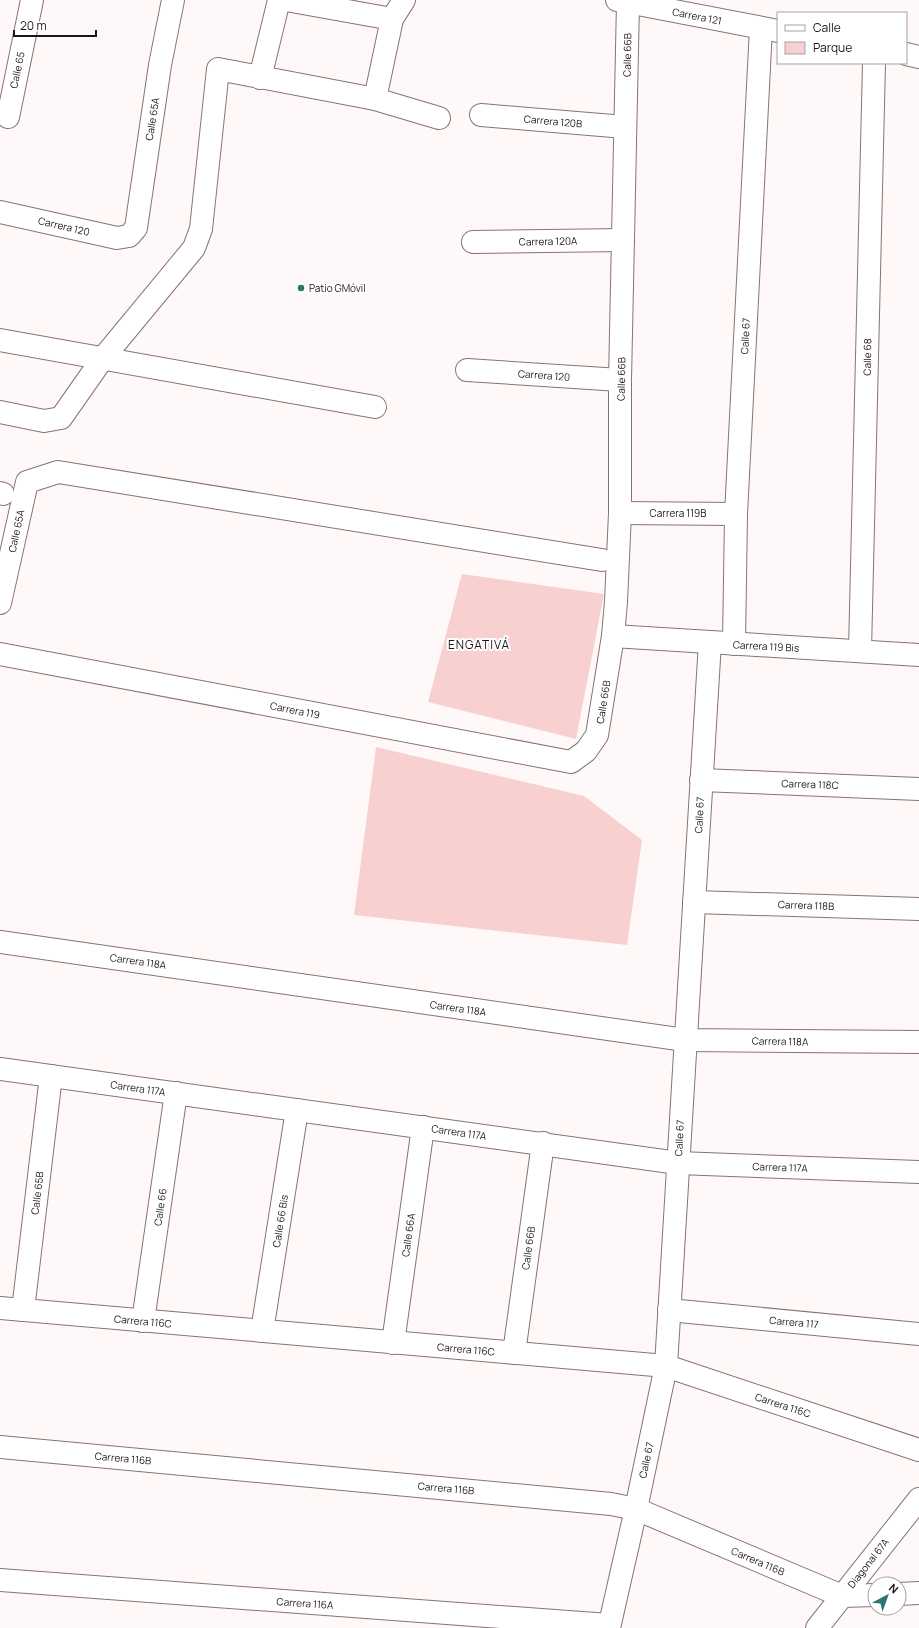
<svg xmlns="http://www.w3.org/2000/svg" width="919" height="1628" font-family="Manrope,sans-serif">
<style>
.green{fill:#f9d0d0}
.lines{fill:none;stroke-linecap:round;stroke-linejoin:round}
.minor-casing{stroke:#897273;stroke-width:24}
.minor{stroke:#fff;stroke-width:22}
.poi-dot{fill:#2b7572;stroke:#fff;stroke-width:1.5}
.labels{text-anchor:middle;stroke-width:4;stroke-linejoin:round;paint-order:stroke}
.street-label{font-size:10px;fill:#1e1516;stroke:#fff}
.poi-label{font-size:10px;fill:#1e1516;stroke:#fff;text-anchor:start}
.quarter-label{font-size:12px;letter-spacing:1px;fill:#1e1516;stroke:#fff}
</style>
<rect width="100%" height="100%" fill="#fef8f8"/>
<g class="green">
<path d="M 462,574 L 604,594 L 576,739 L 428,702 Z"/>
<path d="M 376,747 L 584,796 L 642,840 L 627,945 L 354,915 Z"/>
</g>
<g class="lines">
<g class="minor-casing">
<g id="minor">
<path d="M 286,0 L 392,19"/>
<path d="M 617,0 L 778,31"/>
<path d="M 906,54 L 919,57"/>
<path d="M 260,78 L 279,0"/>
<path d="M 375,99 L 392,19 L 404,0"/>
<path d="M 481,115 L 625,127"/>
<path d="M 8,117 L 32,0"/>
<path d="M 0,212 L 117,238 L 129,236 L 136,228 L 160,65 L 173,0"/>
<path d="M 473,242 L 623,240"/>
<path d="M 0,340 L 375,407"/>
<path d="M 467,370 L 620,380"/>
<path d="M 0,412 L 44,421 L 61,418 L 103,358 L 194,248 L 201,229 L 218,69 L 375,99 L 439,118"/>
<path d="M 0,493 L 3,494"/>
<path d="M 620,513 L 736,514"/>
<path d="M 0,603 L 27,482 L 58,472 L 602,560"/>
<path d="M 613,636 L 919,655"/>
<path d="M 734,644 L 736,514 L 761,28"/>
<path d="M 860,651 L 874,63"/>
<path d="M 0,654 L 571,762 L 586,751 L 597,735 L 613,636 L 616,602 L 620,513 L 620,380 L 628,2"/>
<path d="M 701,780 L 919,789"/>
<path d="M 694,902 L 919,909"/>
<path d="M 0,942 L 685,1040 L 919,1042"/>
<path d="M 0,1069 L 678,1163 L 919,1172"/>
<path d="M 0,1308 L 666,1366 L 919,1450"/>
<path d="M 23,1310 L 51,1076"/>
<path d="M 669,1310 L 919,1334"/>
<path d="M 143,1321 L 176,1093"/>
<path d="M 262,1331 L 297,1110"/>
<path d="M 393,1343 L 423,1127"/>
<path d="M 514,1353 L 543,1143"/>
<path d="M 0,1447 L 611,1504 L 636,1509 L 842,1596 L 875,1595"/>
<path d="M 0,1580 L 609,1625"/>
<path d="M 899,1594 L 919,1593"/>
<path d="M 609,1628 L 636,1509 L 666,1366 L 710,642"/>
<path d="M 817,1628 L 919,1499"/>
</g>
</g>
<use href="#minor" class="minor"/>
</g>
<circle class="poi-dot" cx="301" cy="288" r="4"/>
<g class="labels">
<g class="street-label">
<text transform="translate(697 16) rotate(11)" y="4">Carrera 121</text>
<text transform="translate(627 55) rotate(-89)" y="4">Calle 66B</text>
<text transform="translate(17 70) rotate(-78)" y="4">Calle 65</text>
<text transform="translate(152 119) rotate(-81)" y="4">Calle 65A</text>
<text transform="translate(553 121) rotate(5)" y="4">Carrera 120B</text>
<text transform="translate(64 226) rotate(13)" y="4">Carrera 120</text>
<text transform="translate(548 241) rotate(-1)" y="4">Carrera 120A</text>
<text transform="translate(745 336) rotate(-87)" y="4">Calle 67</text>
<text transform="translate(867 357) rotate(-89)" y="4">Calle 68</text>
<text transform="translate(544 375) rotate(4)" y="4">Carrera 120</text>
<text transform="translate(621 379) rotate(-89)" y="4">Calle 66B</text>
<text x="678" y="517">Carrera 119B</text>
<text transform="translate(16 531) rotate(-78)" y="4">Calle 65A</text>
<text transform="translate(766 646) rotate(3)" y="4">Carrera 119 Bis</text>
<text transform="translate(603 702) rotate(-81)" y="4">Calle 66B</text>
<text transform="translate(295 710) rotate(11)" y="4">Carrera 119</text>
<text transform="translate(810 784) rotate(2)" y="4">Carrera 118C</text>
<text transform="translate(699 815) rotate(-87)" y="4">Calle 67</text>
<text transform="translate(806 905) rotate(2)" y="4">Carrera 118B</text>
<text transform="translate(138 961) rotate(8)" y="4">Carrera 118A</text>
<text transform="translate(458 1008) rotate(8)" y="4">Carrera 118A</text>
<text transform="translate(780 1041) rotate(1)" y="4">Carrera 118A</text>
<text transform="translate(138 1088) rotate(8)" y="4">Carrera 117A</text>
<text transform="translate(459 1132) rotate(8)" y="4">Carrera 117A</text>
<text transform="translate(679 1138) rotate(-87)" y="4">Calle 67</text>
<text transform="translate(780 1167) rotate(2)" y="4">Carrera 117A</text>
<text transform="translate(37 1193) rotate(-83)" y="4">Calle 65B</text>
<text transform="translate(160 1207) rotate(-82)" y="4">Calle 66</text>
<text transform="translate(280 1221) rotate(-81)" y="4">Calle 66 Bis</text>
<text transform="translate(408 1235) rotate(-82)" y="4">Calle 66A</text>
<text transform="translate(528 1248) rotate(-82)" y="4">Calle 66B</text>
<text transform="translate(143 1321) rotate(5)" y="4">Carrera 116C</text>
<text transform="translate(794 1322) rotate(5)" y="4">Carrera 117</text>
<text transform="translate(466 1349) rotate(5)" y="4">Carrera 116C</text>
<text transform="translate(783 1405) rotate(18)" y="4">Carrera 116C</text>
<text transform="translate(123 1458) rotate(5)" y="4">Carrera 116B</text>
<text transform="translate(646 1460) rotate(-78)" y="4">Calle 67</text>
<text transform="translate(446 1488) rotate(5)" y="4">Carrera 116B</text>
<text transform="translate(758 1561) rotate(23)" y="4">Carrera 116B</text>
<text transform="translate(868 1563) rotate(-52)" y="4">Diagonal 67A</text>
<text transform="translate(305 1603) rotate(4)" y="4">Carrera 116A</text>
</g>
<g class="poi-label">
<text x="309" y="292">Patio GMóvil</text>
</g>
<g class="quarter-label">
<text x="479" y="649">ENGATIVÁ</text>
</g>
</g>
<rect x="777" y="12" width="130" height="52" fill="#ffffff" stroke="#a5a1a2"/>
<rect x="785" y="25" width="20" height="6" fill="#ffffff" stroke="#a5a1a2"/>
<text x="813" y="32" font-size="12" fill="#1e1516">Calle</text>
<rect x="785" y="42" width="20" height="12" fill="#f9d0d0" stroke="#a5a1a2"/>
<text x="813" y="52" font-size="12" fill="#1e1516">Parque</text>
<g transform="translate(887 1596) rotate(41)"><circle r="19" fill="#ffffff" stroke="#a5a1a2"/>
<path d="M0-3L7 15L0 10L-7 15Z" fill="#2b7572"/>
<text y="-6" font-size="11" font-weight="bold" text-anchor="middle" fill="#1e1516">N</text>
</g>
<path d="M14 30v6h82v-6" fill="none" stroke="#1e1516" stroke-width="2"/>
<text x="20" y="30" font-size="12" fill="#1e1516" stroke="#ffffff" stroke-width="3" paint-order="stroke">20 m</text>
</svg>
